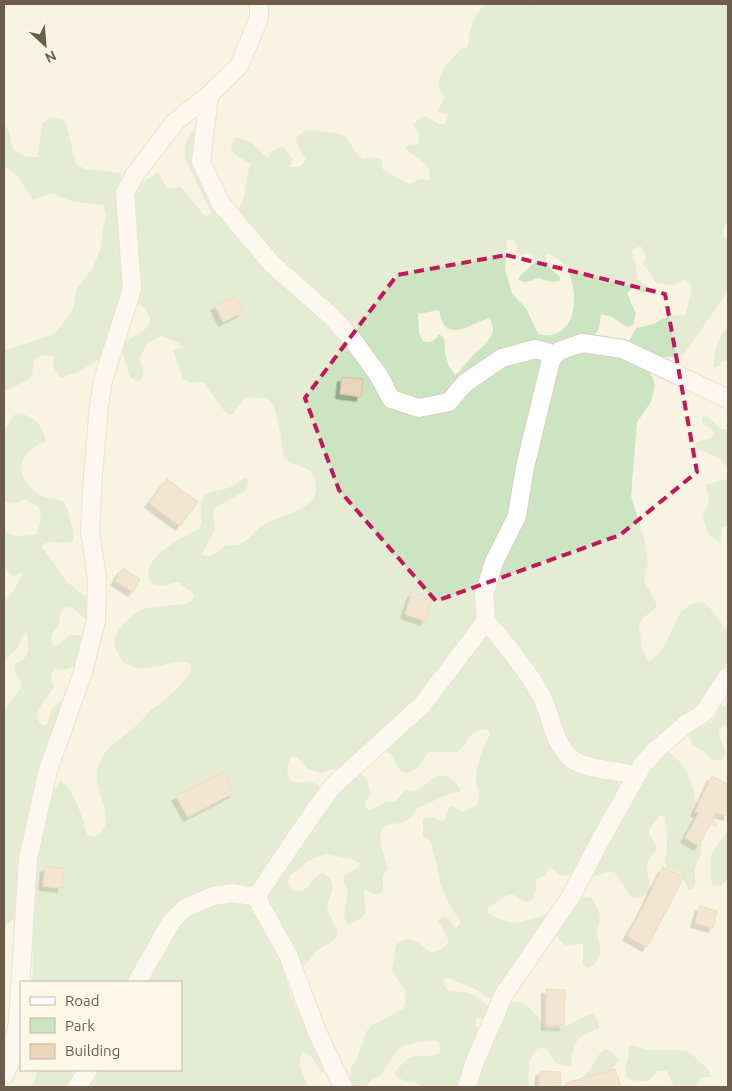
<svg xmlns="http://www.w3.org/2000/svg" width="732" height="1091" font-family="Ubuntu,sans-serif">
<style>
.green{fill:#cbe5c2;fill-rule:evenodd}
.building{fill:#ecd6bb;stroke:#ddbf9d;filter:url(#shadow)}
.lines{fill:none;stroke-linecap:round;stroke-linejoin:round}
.street-casing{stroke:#dacebc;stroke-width:20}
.street{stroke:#fff;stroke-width:18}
.marked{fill:none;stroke:#c2185b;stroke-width:4;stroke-dasharray:10 6;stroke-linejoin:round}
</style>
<defs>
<filter id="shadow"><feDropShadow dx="-4.5" dy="4.5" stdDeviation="0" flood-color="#0004"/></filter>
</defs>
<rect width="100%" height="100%" fill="#f9f3e1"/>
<g class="green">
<path d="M 486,4 L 526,4 L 529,6 L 532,4 L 728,4 L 728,221 L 724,227 L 723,237 L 728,239 L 728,291 L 684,354 C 664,363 646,352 627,344 L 636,328 L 651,325 L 669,316 L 685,315 C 687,311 687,307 689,302 C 691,293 695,285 685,279 L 673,285 L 656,283 L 648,270 L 642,264 L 645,260 L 645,255 L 641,246 L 631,250 L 636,267 L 637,279 L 646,285 L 649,289 L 644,293 L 634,287 L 627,293 L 636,314 L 633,325 L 627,327 L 612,317 L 601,314 L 599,328 L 593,338 L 567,339 L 557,343 L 548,344 L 558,365 L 573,349 L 627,358 L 649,372 L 652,376 L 655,386 L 651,402 L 637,422 L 631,496 L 644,538 L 648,562 L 644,581 L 656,603 L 656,608 L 644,617 L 639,625 L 642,649 L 649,662 L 657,655 L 664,647 L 680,613 L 691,604 L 702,602 L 707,604 L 725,628 L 728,630 L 728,661 L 698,704 L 685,713 L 637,764 L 614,777 L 623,789 L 640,782 L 665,755 L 669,753 C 680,758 690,776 693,788 C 694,793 694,799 696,803 C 701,812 712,817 719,826 C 709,827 694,823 687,831 L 693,839 L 701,844 L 701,854 L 695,868 L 695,883 L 693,888 L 689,890 L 680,873 L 666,867 L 665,862 L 667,852 L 667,836 L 665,816 L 660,816 L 650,828 L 649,833 L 656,846 L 656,851 C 642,863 647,871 651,887 C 648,895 640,900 632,898 L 616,874 L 612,871 L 594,876 C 584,868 574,875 562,876 L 550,867 L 545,875 L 536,880 L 536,890 L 532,900 C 522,904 521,898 514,895 C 507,893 494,904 488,908 L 488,913 C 496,918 507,923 516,923 L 551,914 L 575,899 L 590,897 C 595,902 600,912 600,919 C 599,923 597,927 597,930 C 597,946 606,949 594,965 L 586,968 L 583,964 L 583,944 L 565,945 L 558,938 L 553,930 L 530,942 L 512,966 L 497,997 L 488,998 L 475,989 L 449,978 L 444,979 L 443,984 L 449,991 C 469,992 475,993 490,1008 L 486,1020 L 477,1018 L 475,1023 L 483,1041 L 491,1043 L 499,1030 L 509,1003 C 525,996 540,1018 546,1031 C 566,1030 575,1019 593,1014 L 599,1023 L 599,1028 C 594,1031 589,1032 584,1035 C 573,1040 572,1056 571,1066 C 546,1066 556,1050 540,1047 C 527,1055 527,1074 530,1087 L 423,1087 C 415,1080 407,1084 396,1076 L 395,1072 C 399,1068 403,1062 407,1059 C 414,1053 428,1059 439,1053 C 441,1048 441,1046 437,1041 L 429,1040 L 402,1046 L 396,1052 L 381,1075 L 370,1081 L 366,1087 L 351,1087 L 350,1082 L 351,1068 L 357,1059 L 366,1032 L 372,1025 L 403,1009 L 405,1005 L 406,991 L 398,981 L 392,969 L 396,945 C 410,932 420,945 432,953 L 440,950 L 448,944 L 448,939 L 438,920 L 442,916 L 446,917 L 456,928 L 460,924 L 460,920 L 450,906 L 441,886 L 433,849 L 430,841 L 423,837 L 423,820 L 426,817 L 436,818 L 440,821 L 444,820 C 448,815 447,809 451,805 L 463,812 L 476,806 C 484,796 476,790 476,780 C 476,763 483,748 490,734 L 488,729 C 464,731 471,743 457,752 L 430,752 C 422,758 421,769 410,772 C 394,777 398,753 385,752 L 374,760 L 342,767 L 321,773 L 308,769 L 296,756 L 291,757 C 287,765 286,771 290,780 L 298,783 L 309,781 L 318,785 L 319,789 L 315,798 L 311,824 C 327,815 337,795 343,779 L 357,774 L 362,774 L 368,782 L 371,795 L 365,802 L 365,806 L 368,810 L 373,809 L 385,802 L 395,801 L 405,791 L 410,790 C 426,798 433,755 460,788 L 460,792 L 446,795 L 418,808 L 415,810 C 409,832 380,816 380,836 C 380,846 385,857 388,868 L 383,876 L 383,890 L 378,895 L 365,890 L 364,895 L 366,913 L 360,919 L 348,925 L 344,919 L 348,892 L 343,881 L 344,876 L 359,867 L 360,863 L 352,859 L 325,854 L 308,861 L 302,867 L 290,875 L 288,883 L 293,891 C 312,894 308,877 323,873 C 339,882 330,894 327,907 C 329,918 337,924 337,936 C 331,944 324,945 317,951 C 311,956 309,963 303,967 L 300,964 L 284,968 C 290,1008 312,1033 325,1070 L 321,1073 L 312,1057 L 304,1052 C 294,1059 304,1078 309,1087 L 31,1087 L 35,1080 L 37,1070 L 181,1070 L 181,982 L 32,982 C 36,951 33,943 17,917 L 4,926 L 4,715 C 6,702 17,697 22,685 L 14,668 L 15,664 C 32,657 28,648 27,632 L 23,634 L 18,648 L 6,658 L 4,665 L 4,601 C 11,597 19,581 23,573 L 19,573 L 15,576 C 0,575 4,544 4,532 L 17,536 L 36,535 C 39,528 44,512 37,506 C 34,504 30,502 26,499 L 13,504 L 4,501 L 4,429 C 10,424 11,417 17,413 C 35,416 43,425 46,442 C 40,443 37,445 32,449 C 15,461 20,479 35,492 C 44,499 54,497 64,502 C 69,511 74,531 73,541 C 62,546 51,537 42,546 C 44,552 48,554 51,559 C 63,578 72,590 93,599 L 87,620 C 82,617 74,606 67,607 C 59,608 61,618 59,624 C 55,632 48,633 53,645 L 58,645 L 70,635 L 79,635 L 83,639 L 77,665 L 64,670 L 54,668 L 51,677 L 54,687 C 48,698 28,714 43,726 L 48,723 L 52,709 L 62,699 L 66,689 L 70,687 L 49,802 L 60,780 C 75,790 82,817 87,834 C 97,842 106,830 106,820 C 107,800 91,787 99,764 C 105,747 123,737 136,726 C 141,722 144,717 149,712 C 154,707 161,704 167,698 C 176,690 185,680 192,670 L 191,665 C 178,654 149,676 128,665 C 121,662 118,653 115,647 C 111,634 129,617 140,611 C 150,605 173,606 186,604 C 192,602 194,600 194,594 L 178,582 L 163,586 L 152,584 C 134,560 183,537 199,529 C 205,519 197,507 204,495 C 211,491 220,491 228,488 C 235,486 240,480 246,477 L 249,481 L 245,491 L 215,508 L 213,513 L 215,530 L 202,554 C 214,560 216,551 225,546 C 230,544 235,546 240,544 C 249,540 255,530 263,525 C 277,516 315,510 316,490 C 317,462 297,470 284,459 C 282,448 278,405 269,400 C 264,397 251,397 245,398 L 236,409 L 234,414 L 229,415 L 225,412 L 204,383 C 196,380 189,386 183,378 L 173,351 L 182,347 L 179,343 L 161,336 L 148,343 L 140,356 C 140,365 149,375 138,382 L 134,380 L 130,377 C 128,371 121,352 122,347 C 127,335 159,331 148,313 C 145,308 141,305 136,303 L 103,357 L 78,372 L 60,378 L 53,366 L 53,356 L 43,355 L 35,358 L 31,378 L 4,392 L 4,351 L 54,334 L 73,310 L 77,288 L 93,268 L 102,244 L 102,234 L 106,214 L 103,205 L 74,202 L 51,193 L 33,200 L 18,176 L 6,167 L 4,169 L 4,124 L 9,130 L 13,150 L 27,157 L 38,157 L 42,124 L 50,117 L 65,120 L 76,164 L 85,169 L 121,173 L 121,198 L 128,206 L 141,183 L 158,172 L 167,189 L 181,187 L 203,214 L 208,216 L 211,213 L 185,158 L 186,142 L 197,125 L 210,181 L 237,211 C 249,197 243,180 251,164 L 234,154 L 231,146 L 235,137 L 251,142 L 268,159 L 271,152 L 279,147 L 284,148 L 293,159 L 290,167 L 299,167 L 306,160 L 297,144 L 296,137 L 304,131 L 311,130 L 341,134 L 346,137 L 358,156 L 364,159 L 374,157 L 381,159 L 383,170 L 410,184 L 420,179 L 429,180 C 434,161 413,160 405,147 L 410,144 L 415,145 L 419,142 L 419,133 L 413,125 L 421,117 L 426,116 L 439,124 L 444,124 L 449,115 L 440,113 L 437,110 L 445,98 C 443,94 440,91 439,87 C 436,74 453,57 462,48 L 466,49 C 470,44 469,39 470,33 C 471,23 478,10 486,4 ZM 509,239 C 517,240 517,245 517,252 L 521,255 L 530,252 L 535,258 L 535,262 L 521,275 L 518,279 C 525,285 531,280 538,278 L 551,282 L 560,281 L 560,277 C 554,271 545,265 546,255 L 550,254 C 557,259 566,264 569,272 C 576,292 579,322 557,333 C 551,336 545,336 538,334 L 527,310 L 512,293 L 505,270 L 507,242 ZM 439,310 C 444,345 469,325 488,318 C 504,335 478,348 469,360 C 464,365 461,371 455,375 C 450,369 446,360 445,352 C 444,344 447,339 439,334 C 435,340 431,344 423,341 L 419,333 L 418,314 Z"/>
<path d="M 728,329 L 728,361 L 722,362 L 719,366 L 714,368 C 713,355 717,341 724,330 Z"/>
<path d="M 706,416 L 721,429 L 728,429 L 728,469 C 719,452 709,457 695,446 L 697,442 L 711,438 L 714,434 L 711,429 L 703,424 L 702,419 Z"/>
<path d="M 728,479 L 728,523 L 727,526 L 722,528 L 721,543 L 709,535 L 703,518 L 709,499 L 705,485 Z"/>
<path d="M 721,706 L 728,706 L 728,725 L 723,726 L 719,729 C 719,742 728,747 724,759 C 709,762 713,759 703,751 C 700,749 696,747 692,745 L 689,735 L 692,731 L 712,722 Z"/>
<path d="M 728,832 L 728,879 L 721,886 L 712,885 C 709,858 709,852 728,832 Z"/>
<path d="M 633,1045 L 648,1050 L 679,1050 L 689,1052 L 708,1069 L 711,1077 L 701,1077 L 696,1087 L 674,1087 L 667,1071 L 658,1071 L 648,1081 C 612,1082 630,1068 629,1047 Z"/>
<path d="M 605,1049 L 609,1050 L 619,1059 C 615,1071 599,1075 593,1087 L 575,1087 L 574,1084 C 578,1079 583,1077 587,1073 C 595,1065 595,1056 605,1049 Z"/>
</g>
<g class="building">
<path d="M 235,296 L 243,312 L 223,322 L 215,306 Z"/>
<path d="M 342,377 L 363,379 L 361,397 L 340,394 Z"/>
<path d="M 167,479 L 198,502 L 180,526 L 149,503 Z"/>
<path d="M 123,568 L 140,579 L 133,592 L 115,581 Z"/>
<path d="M 412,592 L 432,599 L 425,621 L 405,614 Z"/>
<path d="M 223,772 L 234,793 L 188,817 L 176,796 Z"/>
<path d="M 712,776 L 728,784 L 728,816 L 716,812 L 699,846 L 685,838 L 699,813 L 695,812 Z"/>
<path d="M 45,867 L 64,868 L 62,888 L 43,886 Z"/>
<path d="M 663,867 L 684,877 L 647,947 L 627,936 L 641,912 Z"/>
<path d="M 700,906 L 717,911 L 713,928 L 695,923 Z"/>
<path d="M 546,989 L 565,990 L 564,1026 L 546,1026 Z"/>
<path d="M 615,1069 L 621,1087 L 567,1087 L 566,1083 Z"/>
<path d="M 540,1071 L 561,1072 L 560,1087 L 539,1087 Z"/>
</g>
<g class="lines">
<g class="street-casing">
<g id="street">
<path d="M 209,95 L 201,162 L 221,204 L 272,264 L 331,316 L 353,340 L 379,376 L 391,399 L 419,408 L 449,402 L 465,383 L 502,358 L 535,349 L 547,352 L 551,360 L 525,467 L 517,516 L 494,562 L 484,594 L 486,621 L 422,705 L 334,785 L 315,810 L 256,897"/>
<path d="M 551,360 L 559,351 L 582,343 L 623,349 L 728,399"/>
<path d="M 486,621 C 506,644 526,668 541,695 C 552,716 553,745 573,760 C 588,770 619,770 636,776"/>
<path d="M 256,897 L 288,955 L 317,1032 L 343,1087"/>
<path d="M 137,982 L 171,922 L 185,908 L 213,896 L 233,893 L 256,897"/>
<path d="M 4,1075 L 10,1062 L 18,1022 L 28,859 L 48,770 L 83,672 L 96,620 L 97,578 L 90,532 L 93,475 L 99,406 L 103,380 L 132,289 L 125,193 L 134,176 L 175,122 L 209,95 L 239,66 L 259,18 L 259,4"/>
<path d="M 77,1087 L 88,1070"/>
<path d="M 467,1087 L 474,1064 L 504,994 L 570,898 L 601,839 L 643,764 L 657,749 L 685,725 L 704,713 L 728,676"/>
</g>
</g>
<use href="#street" class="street"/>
</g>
<path d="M0 0H732V1091H0ZM 506,255 L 665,294 L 697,472 L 620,535 L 436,601 L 339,490 L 305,398 L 397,275 Z" fill="#f9f3e1" fill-opacity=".55" fill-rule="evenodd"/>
<path class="marked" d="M 506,255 L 665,294 L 697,472 L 620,535 L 436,601 L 339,490 L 305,398 L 397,275 Z"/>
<rect width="732" height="1091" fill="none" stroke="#6e5c4b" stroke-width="10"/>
<rect x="20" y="981" width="162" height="90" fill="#fdf7e7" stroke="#c4b9a9"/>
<rect x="30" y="997" width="25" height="8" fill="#ffffff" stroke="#c4b9a9"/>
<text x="65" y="1006" font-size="15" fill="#6e5c4b">Road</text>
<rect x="30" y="1018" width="25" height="15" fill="#cbe5c2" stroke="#c4b9a9"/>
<text x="65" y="1031" font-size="15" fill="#6e5c4b">Park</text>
<rect x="30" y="1044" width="25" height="15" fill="#ecd6bb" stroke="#c4b9a9"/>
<text x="65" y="1056" font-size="15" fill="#6e5c4b">Building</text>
<g transform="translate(45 45) rotate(154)" stroke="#fdf7e7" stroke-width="4" paint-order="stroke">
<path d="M0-4L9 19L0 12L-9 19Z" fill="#6e5c4b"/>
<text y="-8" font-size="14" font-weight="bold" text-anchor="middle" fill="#6e5c4b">N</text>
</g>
</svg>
